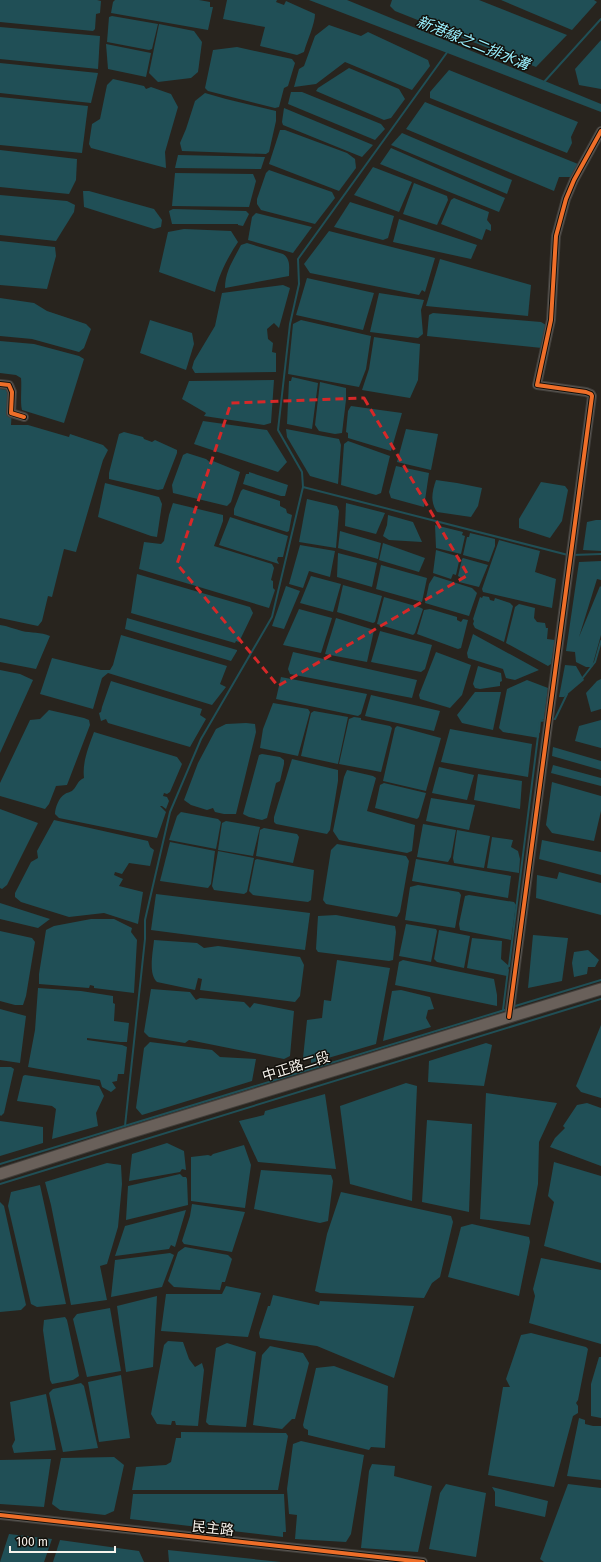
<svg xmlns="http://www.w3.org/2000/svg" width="601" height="1562" font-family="'Fira Sans','Noto Sans TC',sans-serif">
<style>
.water{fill:#204f56}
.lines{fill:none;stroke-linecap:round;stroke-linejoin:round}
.stream{stroke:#204f56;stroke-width:2}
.minor-casing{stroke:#423f3b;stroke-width:10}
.major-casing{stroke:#423f3b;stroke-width:13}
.minor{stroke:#5a5753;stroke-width:8}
.major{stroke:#69605a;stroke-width:11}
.cycleway-casing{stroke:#110f0a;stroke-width:6}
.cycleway{stroke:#ee6e29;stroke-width:4}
.marked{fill:none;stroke:#d62828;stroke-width:3;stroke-dasharray:8 5;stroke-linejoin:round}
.labels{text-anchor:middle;stroke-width:3;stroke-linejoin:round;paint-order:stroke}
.street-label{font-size:14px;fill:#f7f3ec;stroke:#110f0a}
.water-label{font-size:15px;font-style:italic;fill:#9af1ff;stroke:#110f0a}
</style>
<rect width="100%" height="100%" fill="#28241e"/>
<g class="water">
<path d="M 0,0 L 97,0 L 101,1 L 100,13 L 96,14 L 95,29 L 93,31 L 0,22 Z"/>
<path d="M 115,0 L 199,0 L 210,2 L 210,7 L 213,7 L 208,30 L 111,13 L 113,2 Z"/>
<path d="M 227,0 L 277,0 L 276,2 L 284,5 L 286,1 L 315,14 C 315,24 307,41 304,52 L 297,55 L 260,46 L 265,27 L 223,19 Z"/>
<path d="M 309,0 L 347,0 L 601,104 L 601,112 Z"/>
<path d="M 392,0 L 479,0 L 567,35 L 536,67 L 395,11 L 390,6 Z"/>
<path d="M 501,0 L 594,0 L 597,2 L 572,30 Z"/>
<path d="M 112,16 L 158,24 L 152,49 L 149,50 L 107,42 L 109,17 Z"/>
<path d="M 159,24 L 194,31 L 202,42 L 198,72 L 191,78 L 158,82 L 149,73 Z"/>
<path d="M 329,25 L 361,36 L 368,32 L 428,60 L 430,66 L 412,90 L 345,62 L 316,84 L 294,87 L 299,69 L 304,66 L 315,36 Z"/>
<path d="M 0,27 L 100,36 L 98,69 L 0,59 Z"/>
<path d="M 601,40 L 601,89 L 579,85 L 575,69 Z"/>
<path d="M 106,44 L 151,53 L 146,77 L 108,69 Z"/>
<path d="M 237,47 L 292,59 L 295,63 L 288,86 L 284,88 L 279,107 L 275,108 L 208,91 L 205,88 L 213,50 Z"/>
<path d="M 0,63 L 98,73 L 91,103 L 0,93 Z"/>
<path d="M 349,68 L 399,89 L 405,99 L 391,118 L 384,120 L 316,91 L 318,88 Z"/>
<path d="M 449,70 L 578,122 L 571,137 L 572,143 L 567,153 L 430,98 L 430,92 Z"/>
<path d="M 113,79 L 144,86 L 146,89 L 151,87 L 171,94 L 178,107 L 165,152 L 166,168 L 91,148 L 89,144 L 92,124 L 100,119 L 107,85 Z"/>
<path d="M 291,92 L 302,92 L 381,124 L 385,129 L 375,140 L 288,104 Z"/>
<path d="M 205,93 L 226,99 L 276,111 L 276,121 L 269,152 L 266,154 L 182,151 L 180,143 L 186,129 L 195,101 Z"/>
<path d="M 0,97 L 88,106 L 82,153 L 0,145 Z"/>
<path d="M 425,102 L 578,164 L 574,177 L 559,177 L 554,191 L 406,129 Z"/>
<path d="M 284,108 L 373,145 L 362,157 L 283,125 L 282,122 Z"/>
<path d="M 280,130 L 285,130 L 347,153 L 355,159 L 356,168 L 339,191 L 269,164 Z"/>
<path d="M 402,133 L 512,180 L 507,194 L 391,145 Z"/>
<path d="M 391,148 L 505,198 L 499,212 L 380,164 Z"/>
<path d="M 0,150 L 77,159 L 76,180 L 69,194 L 0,187 Z"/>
<path d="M 178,155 L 265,157 L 261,169 L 175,168 Z"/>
<path d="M 373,167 L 412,182 L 399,212 L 354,195 Z"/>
<path d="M 269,170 L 332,192 L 335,198 L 315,224 L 261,210 L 257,204 L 257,199 L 266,173 Z"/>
<path d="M 175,173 L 253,174 L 256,181 L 249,207 L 172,206 Z"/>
<path d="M 414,183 L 447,196 L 448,200 L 437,225 L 403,214 Z"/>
<path d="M 83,191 L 89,191 L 154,209 L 162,220 L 161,227 L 154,229 L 84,207 Z"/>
<path d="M 0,195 L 67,201 L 75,205 L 74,212 L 56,241 L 0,235 Z"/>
<path d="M 454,198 L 489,212 L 487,220 L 491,225 L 491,231 L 486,229 L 482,240 L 441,224 L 451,200 Z"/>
<path d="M 350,202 L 394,216 L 388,238 L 383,240 L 334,227 Z"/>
<path d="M 173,209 L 246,211 L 249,214 L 243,226 L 238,225 L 238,224 L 172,224 L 169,211 Z"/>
<path d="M 256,213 L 312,227 L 293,253 L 248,240 L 252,217 Z"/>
<path d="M 399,219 L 477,245 L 471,259 L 393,242 Z"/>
<path d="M 184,229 L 231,231 L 238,242 C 228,257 219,274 215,292 L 159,272 L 168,232 Z"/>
<path d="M 329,231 L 435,258 L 425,292 L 422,290 L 419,295 L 310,273 L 304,264 Z"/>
<path d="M 0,241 L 55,247 L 56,256 L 47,289 L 0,285 Z"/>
<path d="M 247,243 L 283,254 C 291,259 289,268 289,276 L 225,288 C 225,271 234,259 241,245 Z"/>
<path d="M 440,259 L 531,285 L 528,316 L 426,306 Z"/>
<path d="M 307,278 L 374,293 L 363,330 L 296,315 Z"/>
<path d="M 283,285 L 290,288 L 279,328 L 274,323 L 267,329 L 268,339 L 273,343 L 272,352 L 276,353 L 276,372 L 195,373 L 192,368 L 194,361 L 215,326 L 222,293 Z"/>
<path d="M 379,293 L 424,300 L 421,310 L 423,334 L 418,338 L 370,332 Z"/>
<path d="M 0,298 L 34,303 L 47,311 L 86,324 L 91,329 L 84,348 L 79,352 L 32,339 L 0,336 Z"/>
<path d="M 433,313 L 541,322 L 546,325 L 542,348 L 427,336 L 429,315 Z"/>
<path d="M 150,320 L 192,333 L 194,344 L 186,370 L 140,353 Z"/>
<path d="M 301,320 L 371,336 L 366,369 L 359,387 L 288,374 L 293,324 Z"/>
<path d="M 374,337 L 420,344 L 418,380 L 410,398 L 362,390 L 369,369 Z"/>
<path d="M 0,341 L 34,344 L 79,356 L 84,359 L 64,423 L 22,410 C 20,402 22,387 21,378 L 16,375 L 0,373 Z"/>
<path d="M 292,377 L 318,383 L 312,429 L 287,424 L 289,381 L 291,381 Z"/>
<path d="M 274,380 L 271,423 L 264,425 L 204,416 L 206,413 L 182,399 L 189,381 Z"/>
<path d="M 320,382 L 346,388 L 346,400 L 342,433 L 335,434 L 319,431 L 315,425 Z"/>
<path d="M 0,389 L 13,390 L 11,425 L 28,425 L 69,437 L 70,434 L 103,445 L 108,450 L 103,460 L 76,552 L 64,549 L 52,597 L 48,596 L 42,621 L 38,626 L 0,618 Z"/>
<path d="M 351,406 L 402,413 L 391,451 L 348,438 L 348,433 L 346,432 L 348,411 Z"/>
<path d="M 203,421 L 267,430 L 287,462 L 278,472 L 194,444 Z"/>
<path d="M 286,429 L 339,439 L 341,445 L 338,484 L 310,476 L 287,437 Z"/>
<path d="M 406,429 L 438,434 L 431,470 L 397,462 Z"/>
<path d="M 124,432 L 143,437 L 144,439 L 152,442 L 155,440 L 177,450 L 177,453 L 163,489 L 158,490 L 109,479 L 109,473 L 119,434 Z"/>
<path d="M 348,441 L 390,456 L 381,493 L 376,495 L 341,485 L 344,444 Z"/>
<path d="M 187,453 L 206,459 L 211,463 L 213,461 L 240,472 L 231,502 L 227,506 L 173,493 L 172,485 L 183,455 Z"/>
<path d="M 396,466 L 429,473 L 424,507 L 391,498 L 389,492 Z"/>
<path d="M 249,472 L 288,485 L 285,496 L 281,496 L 243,484 L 246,474 L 249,474 Z"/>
<path d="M 436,480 L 457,483 L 482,488 L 478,506 L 471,517 L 437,512 C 430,502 432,492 436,480 Z"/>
<path d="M 541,482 L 565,486 L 568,490 L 562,521 L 550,538 L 519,528 L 519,519 Z"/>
<path d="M 105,483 L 159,497 L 162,504 L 157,537 L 151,536 L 98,517 Z"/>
<path d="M 243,489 L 280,501 L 280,506 L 286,509 L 287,513 L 292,515 L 289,531 L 287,532 L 234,515 L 234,509 L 241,491 Z"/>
<path d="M 307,499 L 337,506 L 339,511 L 336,548 L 299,542 Z"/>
<path d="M 173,503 L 223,515 L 223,521 L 214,546 L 272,564 L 274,568 L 271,580 L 273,581 L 273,588 L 275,590 L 269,608 L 139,569 L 144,542 L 161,544 L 164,541 L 169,515 Z"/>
<path d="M 346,503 L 385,513 L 376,534 L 345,526 Z"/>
<path d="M 388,515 L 413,522 L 422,542 L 389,540 L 383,536 L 387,525 Z"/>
<path d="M 230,517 L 288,536 L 283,557 L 278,557 L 277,560 L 279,564 L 219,545 Z"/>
<path d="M 596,520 L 601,520 L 601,551 L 583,550 L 587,522 Z"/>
<path d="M 435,525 L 463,532 L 462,535 L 465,536 L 461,554 L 436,548 Z"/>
<path d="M 340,531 L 381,543 L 378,559 L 338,548 Z"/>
<path d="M 470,533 L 495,539 L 495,546 L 489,562 L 463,555 L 467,537 L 469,537 Z"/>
<path d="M 499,540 L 540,551 L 535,572 L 556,579 L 552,608 L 483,592 L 482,589 Z"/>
<path d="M 383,543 L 425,558 L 419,572 L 379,560 Z"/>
<path d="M 300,545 L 335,551 L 330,577 L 309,571 L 303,588 L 289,584 Z"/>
<path d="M 436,550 L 460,557 L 456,575 L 453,574 L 451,579 L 433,573 Z"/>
<path d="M 338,553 L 377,563 L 372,587 L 337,577 Z"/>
<path d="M 463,558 L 488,565 L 479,587 L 459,582 L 460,577 L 458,576 L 462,559 Z"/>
<path d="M 601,561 L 601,580 L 597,579 L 579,637 L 600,586 L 601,587 L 601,635 L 592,667 L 586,667 L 576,662 L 575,652 L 566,651 L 579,562 Z"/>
<path d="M 381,565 L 427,578 L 422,602 L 376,589 Z"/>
<path d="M 137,574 L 250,607 L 253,613 L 239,642 L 236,641 L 235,643 L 131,613 Z"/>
<path d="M 311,576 L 341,584 L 333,612 L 300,603 Z"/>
<path d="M 434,576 L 472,588 L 477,593 L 469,616 L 425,603 L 429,584 Z"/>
<path d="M 343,585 L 382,596 L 375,622 L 373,623 L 337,612 Z"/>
<path d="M 286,586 L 300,591 L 284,629 L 272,626 Z"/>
<path d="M 483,596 L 489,597 L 490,600 L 494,601 L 495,598 L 510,603 L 513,606 L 504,642 L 475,628 L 473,624 L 474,621 L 473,619 L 480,597 L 482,598 Z"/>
<path d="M 384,597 L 419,607 L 423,609 L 415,633 L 413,635 L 377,624 Z"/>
<path d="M 519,604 L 535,608 L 534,618 L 537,622 L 545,623 L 546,628 L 548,628 L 547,639 L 555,640 L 551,664 L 548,666 L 506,643 L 515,607 Z"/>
<path d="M 299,609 L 332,618 L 321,653 L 283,645 Z"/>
<path d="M 430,609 L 457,617 L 457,620 L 461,622 L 463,619 L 468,620 L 461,648 L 458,649 L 417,634 L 424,610 Z"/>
<path d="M 127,618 L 237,650 L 237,651 L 231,661 L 125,629 Z"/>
<path d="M 336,618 L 374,630 L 367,662 L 325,654 Z"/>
<path d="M 0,625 C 8,626 14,629 22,631 C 31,633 41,632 50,636 L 36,669 L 0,662 Z"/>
<path d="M 380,631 L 432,645 L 425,669 L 421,672 L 371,662 Z"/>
<path d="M 473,634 L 539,670 L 515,680 L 506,678 L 503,669 L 468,658 L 467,653 Z"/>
<path d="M 121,635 L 227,666 L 220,684 L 226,687 L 212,705 L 108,673 L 102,678 L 93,709 L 40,694 L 52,658 L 101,670 L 110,670 L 113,665 Z"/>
<path d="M 293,652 L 417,680 L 412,698 L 290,674 L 288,669 Z"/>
<path d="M 436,652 L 471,665 L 462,695 L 450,708 L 420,699 L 419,695 Z"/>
<path d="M 565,665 L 576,666 L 584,680 L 564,697 L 559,697 Z"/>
<path d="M 478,666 L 501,673 L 502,681 L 500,682 L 500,686 L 480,689 L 475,688 L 473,684 Z"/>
<path d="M 0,670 L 20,674 L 33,680 L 0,753 Z"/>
<path d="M 281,677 L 367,694 L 361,714 L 358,716 L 276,699 Z"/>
<path d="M 601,679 L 601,709 L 591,712 L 586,693 L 597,681 Z"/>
<path d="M 527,680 L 548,688 L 544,719 L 540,721 L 539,738 L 503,732 L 499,728 L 507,689 Z"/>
<path d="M 111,681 L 202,709 L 200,715 L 206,719 L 190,747 L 108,723 L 106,719 L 101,721 L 99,713 L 101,712 L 102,707 Z"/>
<path d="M 475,692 L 501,692 L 493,730 L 462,723 L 457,715 Z"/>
<path d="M 371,695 L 440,711 L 434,731 L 365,716 Z"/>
<path d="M 273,703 L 308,709 L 310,712 L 298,756 L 260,748 L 263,729 Z"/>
<path d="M 49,710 L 84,718 L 89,720 L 90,725 L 67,785 L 56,786 L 49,804 L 45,809 L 0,796 L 0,783 L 30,720 L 40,719 Z"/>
<path d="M 314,711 L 348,717 L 338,764 L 301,756 L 311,713 Z"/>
<path d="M 354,717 L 361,718 L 361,720 L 390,726 L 392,728 L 381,772 L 339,764 L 349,719 Z"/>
<path d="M 601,720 L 601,748 L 575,741 L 579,726 Z"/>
<path d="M 246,723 L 255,724 L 256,732 L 236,814 L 224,814 L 215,812 L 213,808 L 207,810 L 191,805 L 184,800 L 198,763 L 216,729 L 226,724 Z"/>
<path d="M 397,726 L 441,738 L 426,791 L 383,781 L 395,728 Z"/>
<path d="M 450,729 L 532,744 L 528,777 L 441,762 Z"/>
<path d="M 94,732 L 177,757 L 182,764 L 170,792 L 167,794 L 164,793 L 163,796 L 167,797 L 169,801 L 166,809 L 162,806 L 160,806 L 166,812 L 157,838 L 59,818 L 55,814 C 55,808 59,797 65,794 C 67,792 70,793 73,790 C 77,786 78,780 84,778 C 82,762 89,746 94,732 Z"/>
<path d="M 553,747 L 601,761 L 601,770 L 552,756 Z"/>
<path d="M 262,754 L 280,757 L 284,760 L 284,764 L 280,781 L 276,783 L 267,818 L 262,820 L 249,817 L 243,814 L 259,755 Z"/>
<path d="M 292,759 L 338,770 L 338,781 L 330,830 L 327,834 L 276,824 L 274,822 L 274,817 Z"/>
<path d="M 553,765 L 601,778 L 601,786 L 551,773 Z"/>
<path d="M 439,767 L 474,775 L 467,800 L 432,793 Z"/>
<path d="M 347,770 L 373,776 L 376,778 L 367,811 L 415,825 L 412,851 L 407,853 L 339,840 L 333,831 L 344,777 Z"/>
<path d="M 478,774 L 522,781 L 520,809 L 474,800 Z"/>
<path d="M 552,782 L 601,796 L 601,811 L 594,841 L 552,833 L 546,825 Z"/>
<path d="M 384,783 L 426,793 L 419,817 L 417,819 L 375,808 L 380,785 Z"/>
<path d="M 431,798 L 475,805 L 469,830 L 426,821 Z"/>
<path d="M 0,809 L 38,823 L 7,885 L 2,889 L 0,888 Z"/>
<path d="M 181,812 L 218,819 L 221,822 L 216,849 L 169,840 L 177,816 Z"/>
<path d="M 54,820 L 148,841 L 150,847 L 154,850 L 150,866 L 129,863 L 122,874 L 115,872 L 114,875 L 123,879 L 119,886 L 143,892 L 138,924 L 104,913 L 69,917 L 21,902 L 15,897 L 15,893 L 31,862 L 38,858 L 37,851 Z"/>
<path d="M 226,821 L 260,827 L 253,856 L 218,850 L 222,823 Z"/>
<path d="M 423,824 L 456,830 L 451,857 L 448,862 L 417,857 Z"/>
<path d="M 264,828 L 297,834 L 299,837 L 293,863 L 256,856 L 260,830 Z"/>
<path d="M 457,830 L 490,836 L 484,868 L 454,863 L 453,858 Z"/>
<path d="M 492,837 L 513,840 L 511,847 L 518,851 L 520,859 L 519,873 L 487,868 Z"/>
<path d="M 542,840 L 601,852 L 601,875 L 539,859 Z"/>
<path d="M 170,842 L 215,851 L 211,884 L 208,888 L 160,881 Z"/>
<path d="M 337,844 L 406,856 L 409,861 L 400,912 L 397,917 L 326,904 L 323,900 L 331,850 Z"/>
<path d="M 218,851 L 254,858 L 247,892 L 244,894 L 214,890 L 212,886 Z"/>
<path d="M 257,859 L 314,870 L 311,900 L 308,902 L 253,895 L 249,891 L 255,860 Z"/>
<path d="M 416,859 L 511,876 L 508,898 L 412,881 Z"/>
<path d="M 559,872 L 601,883 L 601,915 L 536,898 L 537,875 L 557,879 Z"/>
<path d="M 418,885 L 459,892 L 461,895 L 455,928 L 405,920 L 410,887 Z"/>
<path d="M 156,894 L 310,913 L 305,950 L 151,930 Z"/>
<path d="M 469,895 L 514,902 L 516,905 L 511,940 L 460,930 L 459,924 L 465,896 Z"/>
<path d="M 0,903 L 50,919 L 38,928 L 0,919 Z"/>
<path d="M 336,915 L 395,926 L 396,932 L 393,960 L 389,961 L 318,952 L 316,949 L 318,916 Z"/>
<path d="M 91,919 L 114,919 L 132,928 L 131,932 L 137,940 L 134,993 L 94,988 L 94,986 L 90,985 L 89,988 L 39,984 L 39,974 L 46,930 L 54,926 Z"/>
<path d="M 406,924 L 436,929 L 437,931 L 431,962 L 399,956 Z"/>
<path d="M 439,930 L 470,936 L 464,968 L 437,962 L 434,959 Z"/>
<path d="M 0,931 L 32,938 L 35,942 L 26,996 L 23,1005 L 15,1005 L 0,1001 Z"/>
<path d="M 533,935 L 568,938 L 562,981 L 528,988 Z"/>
<path d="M 472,938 L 502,941 L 501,959 L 509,966 L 507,976 L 467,968 Z"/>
<path d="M 154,940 L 197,943 L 204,948 L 218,946 L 300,957 L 304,965 L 300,996 L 295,1002 L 200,990 L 202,979 L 198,978 L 195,990 L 157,982 C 148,974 153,952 154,940 Z"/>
<path d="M 588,950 L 599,960 L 595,967 L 588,967 L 587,974 L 574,977 L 572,963 L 574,952 Z"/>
<path d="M 337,960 L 390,968 L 376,1044 L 311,1063 L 311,1059 L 303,1058 L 307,1020 L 322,1018 L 324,1000 L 331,1001 Z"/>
<path d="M 403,960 L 494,979 L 497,995 L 497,1006 L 395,985 L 399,962 Z"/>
<path d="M 38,988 L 81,991 L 113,996 L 113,1003 L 115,1004 L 114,1021 L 129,1023 L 127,1042 L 120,1042 L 87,1038 L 87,1040 L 122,1045 L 127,1047 L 124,1074 L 118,1074 L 117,1081 L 112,1082 L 116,1088 L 111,1092 L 102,1087 L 100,1080 L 28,1067 L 35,1030 Z"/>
<path d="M 151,989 L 190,992 L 196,1000 L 200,998 L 244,1002 L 250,1008 L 254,1003 L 294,1011 L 290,1056 L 284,1059 L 189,1040 L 185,1043 L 149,1037 L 144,1032 Z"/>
<path d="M 401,990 L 430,997 L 434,1009 L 428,1010 L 426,1018 L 431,1027 L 383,1041 L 392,991 Z"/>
<path d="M 0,1009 L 26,1016 L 20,1063 L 0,1060 Z"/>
<path d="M 601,1025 L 601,1098 L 581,1092 L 576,1086 Z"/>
<path d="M 150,1042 L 212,1050 L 220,1057 L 256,1059 L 252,1081 L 142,1115 L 136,1108 L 144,1048 Z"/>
<path d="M 486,1043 L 492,1045 L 484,1086 L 428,1082 L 429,1061 Z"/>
<path d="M 0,1067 L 11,1067 L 14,1069 L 4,1113 L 1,1116 L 0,1115 Z"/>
<path d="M 25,1075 L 99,1086 L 104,1096 L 96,1113 L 98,1126 L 52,1139 L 56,1109 L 52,1106 L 17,1101 L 23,1076 Z"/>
<path d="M 406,1083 L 417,1086 L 412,1201 L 350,1184 L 340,1106 Z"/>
<path d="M 486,1093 L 557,1103 L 539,1142 L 538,1184 L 530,1225 L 480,1219 Z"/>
<path d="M 325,1094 L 336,1169 L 258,1162 L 239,1121 L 264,1115 L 265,1111 Z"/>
<path d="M 587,1103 L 601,1108 L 601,1166 L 550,1147 L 555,1138 L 565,1128 L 563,1126 L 577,1105 Z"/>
<path d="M 427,1120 L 472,1124 L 469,1212 L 422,1202 Z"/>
<path d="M 0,1121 L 43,1127 L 43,1143 L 0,1156 Z"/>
<path d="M 167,1143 L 184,1151 L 186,1170 L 182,1169 L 180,1172 L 129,1181 L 132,1154 Z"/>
<path d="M 244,1145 L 251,1165 L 245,1208 L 191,1201 L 191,1157 L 208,1155 L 211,1156 L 213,1154 Z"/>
<path d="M 554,1162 L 601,1176 L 601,1263 L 544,1246 L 554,1202 L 548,1196 Z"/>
<path d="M 107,1163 L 121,1165 L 122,1184 L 118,1227 L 107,1264 L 100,1266 L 107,1300 L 71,1305 L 51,1205 L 45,1182 Z"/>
<path d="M 261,1170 L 331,1175 L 333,1181 L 328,1221 L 320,1223 L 254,1209 Z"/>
<path d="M 180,1174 L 183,1177 L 186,1177 L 187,1179 L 188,1205 L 126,1220 L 128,1186 Z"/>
<path d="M 40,1185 L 66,1304 L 37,1307 L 31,1304 L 8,1206 L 11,1192 Z"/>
<path d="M 341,1192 L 451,1216 L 453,1222 L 440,1277 L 432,1283 L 424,1298 L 320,1293 L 315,1291 L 327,1234 Z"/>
<path d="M 0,1202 L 4,1206 L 26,1305 L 21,1310 L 0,1312 Z"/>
<path d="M 192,1204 L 245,1212 L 232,1252 L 184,1244 L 182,1241 L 190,1216 Z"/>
<path d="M 186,1210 L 175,1247 L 171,1245 L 169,1249 L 115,1256 L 125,1226 Z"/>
<path d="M 472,1224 L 529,1237 L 530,1242 L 519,1296 L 448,1277 L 461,1227 Z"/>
<path d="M 185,1247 L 228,1255 L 232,1259 L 225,1282 L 222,1282 L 220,1290 L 174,1287 L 168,1281 L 178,1252 Z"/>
<path d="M 170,1253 L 174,1255 L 162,1287 L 111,1297 L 115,1260 Z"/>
<path d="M 541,1258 L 601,1270 L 601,1344 L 529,1323 L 535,1296 L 533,1289 Z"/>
<path d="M 226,1286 L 261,1293 L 248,1337 L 161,1331 L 166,1294 L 222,1294 Z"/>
<path d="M 273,1295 L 319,1305 L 320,1301 L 414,1306 L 394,1378 L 317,1346 L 260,1338 L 259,1333 L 268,1306 L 270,1306 Z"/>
<path d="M 157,1296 L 153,1367 L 126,1372 L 117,1306 Z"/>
<path d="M 110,1308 L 121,1371 L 87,1377 L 73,1319 L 77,1314 Z"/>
<path d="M 65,1317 L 67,1320 L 79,1376 L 73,1380 L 52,1384 L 50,1380 L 43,1330 L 44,1320 Z"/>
<path d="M 531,1333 L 586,1347 L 588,1349 L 578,1400 L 576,1403 L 578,1406 L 578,1413 L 573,1416 L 554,1487 L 488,1475 L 503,1387 L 510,1387 L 506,1379 L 521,1335 Z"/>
<path d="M 168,1341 L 183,1342 L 189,1359 L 195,1367 L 202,1363 L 204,1370 L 198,1426 L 176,1425 L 175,1421 L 172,1421 L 171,1425 L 157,1424 L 151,1414 L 164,1345 Z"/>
<path d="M 227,1343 L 256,1352 L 246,1427 L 209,1425 L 206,1422 L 216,1348 Z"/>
<path d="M 270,1346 L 303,1353 L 309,1363 L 295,1419 L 292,1419 L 282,1429 L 253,1425 L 262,1355 Z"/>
<path d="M 599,1357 L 601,1357 L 601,1418 L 591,1416 L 591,1384 Z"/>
<path d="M 334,1366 L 388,1386 L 385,1448 L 371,1447 L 369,1450 L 308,1435 L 308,1430 L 304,1428 L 303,1425 L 316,1368 Z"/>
<path d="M 121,1375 L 130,1438 L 99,1442 L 88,1382 Z"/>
<path d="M 81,1383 L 84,1386 L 98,1448 L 63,1452 L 49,1393 L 53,1389 Z"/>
<path d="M 46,1394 L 56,1450 L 14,1453 L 12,1446 L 15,1440 L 10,1402 Z"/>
<path d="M 579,1418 L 585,1420 L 585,1424 L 593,1426 L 601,1426 L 601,1480 L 567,1476 Z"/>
<path d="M 181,1432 L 286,1433 L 288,1436 L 278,1490 L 132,1490 L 136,1467 L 166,1465 L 171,1462 L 176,1438 L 181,1438 Z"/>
<path d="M 301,1441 L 364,1455 L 351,1534 L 346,1542 L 295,1539 L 297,1515 L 289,1514 L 287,1489 L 293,1444 Z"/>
<path d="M 114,1457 L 124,1465 L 114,1511 L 105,1515 L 60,1510 L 52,1504 L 61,1458 Z"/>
<path d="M 51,1459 L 44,1507 L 0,1504 L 0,1460 Z"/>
<path d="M 372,1464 L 395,1466 L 394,1476 L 432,1486 L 418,1552 L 361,1548 L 369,1471 Z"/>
<path d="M 446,1484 L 486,1493 L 476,1557 L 429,1549 L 440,1493 Z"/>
<path d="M 568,1484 L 601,1488 L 601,1562 L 544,1562 L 540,1559 Z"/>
<path d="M 492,1487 L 548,1501 L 545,1517 L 495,1506 L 495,1492 Z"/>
<path d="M 133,1494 L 284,1494 L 286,1532 L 283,1532 L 283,1537 L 130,1519 Z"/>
<path d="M 9,1534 L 52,1539 L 44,1562 L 0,1562 Z"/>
<path d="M 60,1540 L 139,1551 L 144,1562 L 53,1562 Z"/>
<path d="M 168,1550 L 281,1562 L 169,1562 Z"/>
</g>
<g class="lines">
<g class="stream">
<path d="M 544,82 L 601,19"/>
<path d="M 303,487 L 568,555"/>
<path d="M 572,555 L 601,554"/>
<path d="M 581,680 L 595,662 L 601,641"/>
<path d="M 551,719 L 555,719 L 567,694"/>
<path d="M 539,732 L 540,721 L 547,720"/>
<path d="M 509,966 L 538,736"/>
<path d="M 512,1007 L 601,980"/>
<path d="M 503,1010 L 508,970"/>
<path d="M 125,1126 L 145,939 L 145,920 L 170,812 L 201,739 L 272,617 L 303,487 L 302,472 L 278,430 L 290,324 L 299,284 L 298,259 L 448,51"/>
<path d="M 0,1164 L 508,1009"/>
<path d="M 0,1184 L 601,999"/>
</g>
<g class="minor-casing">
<g id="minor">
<path d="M 0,384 L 9,385 L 12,392 L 11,413 L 24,417"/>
<path d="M 509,1017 L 592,396 L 591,394 L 586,392 L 537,385 L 551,320 L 556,236 L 566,199 L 574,180 L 601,131"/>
<path d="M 0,1515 L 423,1562"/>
</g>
</g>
<g class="major-casing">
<path id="major" d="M 0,1174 L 122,1135 L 601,989"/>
</g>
<use href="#minor" class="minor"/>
<use href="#major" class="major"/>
<g class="cycleway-casing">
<g id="cycleway">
<path d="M 0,384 L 9,385 L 12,392 L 11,413 L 24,417"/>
<path d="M 509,1017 L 592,396 L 591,394 L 586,392 L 537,385 L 551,320 L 556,236 L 566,199 L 574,180 L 601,131"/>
<path d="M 0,1515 L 423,1562"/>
</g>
</g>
<use href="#cycleway" class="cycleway"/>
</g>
<path class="marked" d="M 364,398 L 468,575 L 278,686 L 177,564 L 231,403 Z"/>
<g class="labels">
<g class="street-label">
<text transform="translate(296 1066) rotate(-17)" y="5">中正路二段</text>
<text transform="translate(213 1528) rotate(6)" y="5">民主路</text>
</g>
<g class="water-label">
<text transform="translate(473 43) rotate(22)" y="5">新港線之二排水溝</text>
</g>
</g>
<path d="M10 1546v6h105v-6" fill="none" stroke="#f7f3ec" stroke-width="2"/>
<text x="16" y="1546" font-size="12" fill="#f7f3ec" stroke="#110f0a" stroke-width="3" paint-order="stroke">100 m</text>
</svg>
